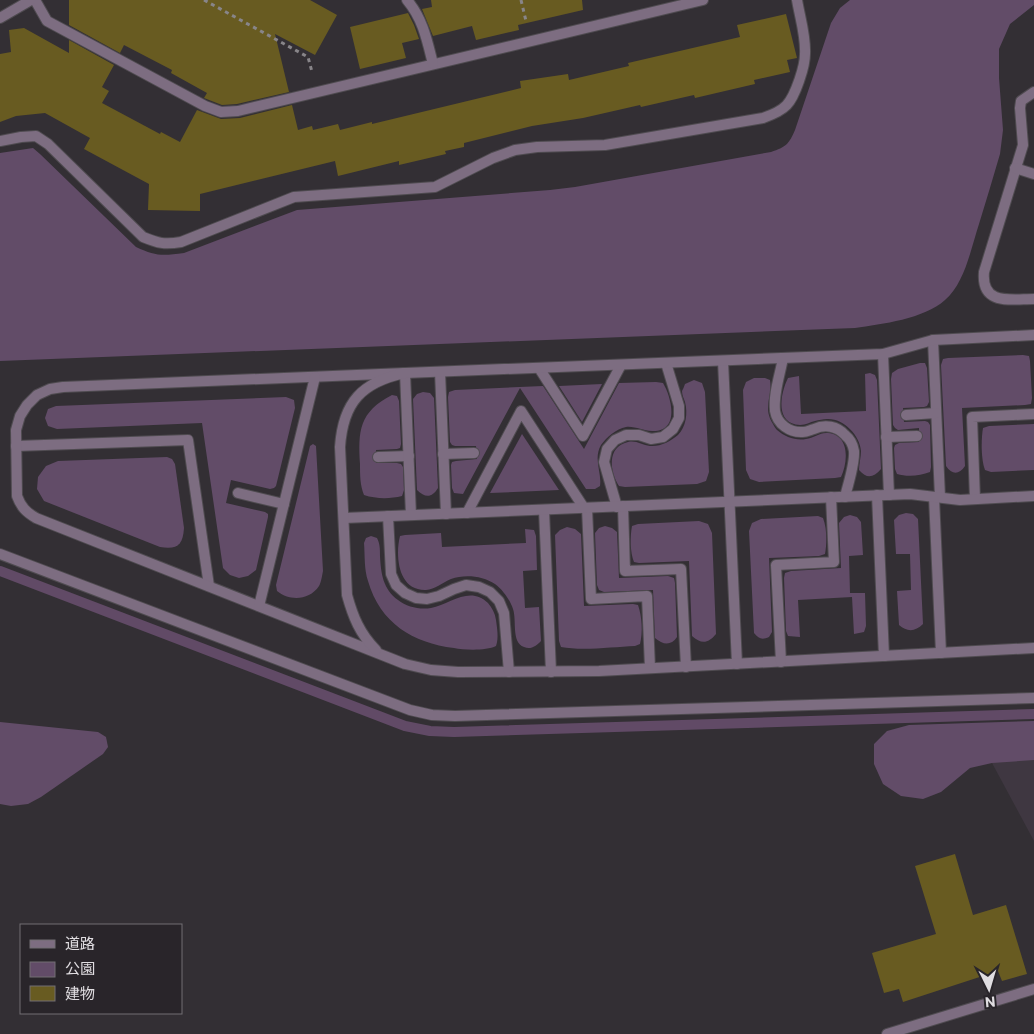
<svg xmlns="http://www.w3.org/2000/svg" width="1034" height="1034" font-family="Commissioner,'Noto Sans JP',sans-serif">
<style>
.built{fill:#3f3741}
.green{fill:#624c68}
.lines{fill:none;stroke-linecap:round;stroke-linejoin:round}
.stream{stroke:#614a66;stroke-width:10}
.building{fill:#685b21}
.service-casing{stroke:#4f4b50;stroke-width:12}
.minor-casing{stroke:#4f4b50;stroke-width:12}
.path{stroke:#888589;stroke-width:3;stroke-dasharray:4 4;stroke-linecap:butt}
.service{stroke:#7d6d81;stroke-width:10}
.minor{stroke:#7d6d81;stroke-width:10}
</style>
<rect width="100%" height="100%" fill="#332f34"/>
<path class="built" d="M 1034,721 L 1034,841 L 992,763 Z"/>
<g class="green">
<path d="M 850,0 L 1034,0 L 1034,5 L 1010,24 L 999,49 L 999,78 L 1003,130 L 1000,154 C 993,178 986,201 979,224 C 971,248 965,283 945,300 C 924,319 882,324 855,328 L 0,361 L 0,153 L 33,148 L 40,154 L 136,247 C 155,256 162,256 184,253 L 297,210 L 550,190 L 575,187 L 771,152 C 786,147 789,144 795,130 L 831,23 L 840,8 Z"/>
<path d="M 1023,355 L 1029,356 L 1030,361 L 1032,398 L 1031,404 L 1025,405 L 962,408 L 965,466 C 959,475 952,475 946,466 L 941,365 L 943,359 L 948,358 Z"/>
<path d="M 920,363 L 925,363 L 927,368 L 929,402 L 927,406 L 924,407 L 903,408 L 904,422 L 925,421 L 928,422 L 930,425 L 931,467 L 930,472 C 920,476 907,477 897,474 L 895,469 L 894,448 L 895,445 L 899,443 L 919,442 L 919,428 L 898,430 L 895,428 L 893,425 L 891,379 L 892,373 L 898,369 Z"/>
<path d="M 870,373 L 875,375 L 877,380 L 881,469 C 873,478 867,479 859,470 C 859,464 861,457 861,451 C 860,435 843,418 827,419 C 823,419 819,420 815,421 C 810,422 806,425 800,425 C 775,424 780,394 788,378 L 799,376 L 801,414 L 866,411 L 865,374 Z"/>
<path d="M 754,378 L 765,378 L 770,380 C 773,397 762,406 773,424 C 774,426 776,429 777,430 C 785,437 796,441 806,439 C 814,438 820,432 828,433 C 850,435 848,462 841,477 L 835,478 L 759,482 L 750,479 L 746,470 L 743,390 L 746,382 Z"/>
<path d="M 694,380 L 702,383 L 705,392 L 709,472 L 706,481 L 697,484 L 625,487 L 619,486 C 610,472 606,447 628,442 C 636,440 642,445 650,446 C 660,447 671,441 678,435 C 686,427 688,413 685,402 C 684,399 682,395 682,391 C 683,389 684,387 685,384 Z"/>
<path d="M 656,382 L 663,383 C 672,398 680,432 652,431 C 643,431 635,426 626,427 C 616,429 607,437 601,445 C 593,459 602,472 600,486 L 595,489 L 586,489 L 520,388 L 463,494 L 454,493 L 452,488 L 451,465 L 452,462 L 456,461 L 477,459 L 476,446 L 455,446 L 452,445 L 450,442 L 448,397 L 449,392 L 455,390 L 543,386 L 584,449 L 619,383 Z"/>
<path d="M 602,384 L 582,422 L 559,386 Z"/>
<path d="M 423,392 L 430,393 L 434,398 L 438,488 C 432,498 425,498 417,490 L 413,399 L 417,394 Z"/>
<path d="M 392,395 L 397,396 L 399,401 L 401,444 L 400,448 L 397,449 L 376,450 L 376,463 L 397,463 L 401,464 L 403,467 L 404,490 L 402,496 C 390,499 376,499 364,495 C 360,485 360,475 360,464 C 358,431 359,412 392,395 Z"/>
<path d="M 286,397 L 294,400 L 295,408 L 276,486 L 274,488 L 270,489 L 231,480 L 226,503 L 265,512 L 268,514 L 268,517 L 256,570 L 248,576 L 239,578 L 230,575 L 223,568 L 202,423 L 57,429 L 48,426 L 45,418 L 48,409 L 56,406 Z"/>
<path d="M 1034,424 L 1034,470 L 991,472 L 985,470 C 981,460 981,439 983,428 L 989,426 Z"/>
<path d="M 522,434 L 559,490 L 490,493 Z"/>
<path d="M 313,444 L 316,446 L 323,571 C 322,576 321,583 319,586 C 309,601 289,601 277,591 L 276,585 L 310,446 Z"/>
<path d="M 167,457 L 172,459 L 175,464 L 184,528 C 183,545 177,550 160,547 L 44,501 L 37,489 L 38,477 L 46,466 L 58,461 Z"/>
<path d="M 906,513 L 913,514 L 918,519 L 923,624 C 915,632 907,632 899,625 L 897,591 L 911,590 L 910,554 L 896,554 L 894,520 L 899,515 Z"/>
<path d="M 850,515 L 857,517 L 861,522 L 863,555 L 849,556 L 850,593 L 865,593 L 866,626 L 864,632 L 854,634 L 852,597 L 798,600 L 800,637 L 788,636 L 786,631 L 784,578 L 785,573 L 791,571 L 841,568 L 839,523 L 844,517 Z"/>
<path d="M 818,516 L 823,518 C 827,528 827,543 825,554 L 819,556 L 769,558 L 772,632 L 769,637 C 762,640 759,639 754,633 L 749,531 L 752,523 L 761,519 Z"/>
<path d="M 699,521 L 708,524 L 712,533 L 716,634 C 708,644 701,644 692,636 L 689,561 L 639,563 L 634,562 C 630,552 630,537 632,526 L 638,524 Z"/>
<path d="M 605,526 L 612,528 L 617,532 L 619,578 L 668,576 L 674,578 L 675,583 L 677,637 C 671,646 663,645 655,638 L 653,590 L 604,592 L 599,590 L 597,585 L 595,533 L 599,528 Z"/>
<path d="M 567,527 L 575,529 L 581,534 L 584,606 L 633,604 L 638,605 C 642,616 643,633 640,644 L 635,646 C 613,647 582,651 561,647 L 559,641 L 555,535 L 560,530 Z"/>
<path d="M 525,529 L 534,530 L 536,536 L 537,570 L 523,571 L 525,608 L 539,607 L 541,641 C 536,646 531,650 524,647 C 511,642 517,621 513,609 C 510,600 503,590 495,584 C 483,576 465,574 451,579 C 442,583 435,589 426,590 C 398,591 395,556 400,536 L 405,535 L 441,533 L 442,547 L 526,543 Z"/>
<path d="M 371,536 L 377,538 C 380,544 380,549 380,556 C 381,574 383,589 398,600 C 407,607 420,610 431,608 C 450,604 470,585 488,603 C 492,608 495,613 496,620 C 497,628 499,638 496,646 C 486,651 464,650 454,648 C 413,643 380,623 368,581 C 364,569 365,556 364,543 L 366,538 Z"/>
<path d="M 1034,721 L 1034,760 L 992,763 L 970,768 L 941,792 L 923,799 L 901,796 L 883,784 L 874,764 L 874,744 L 887,731 L 909,725 Z"/>
<path d="M 0,722 L 98,732 L 106,737 L 108,747 L 103,754 L 41,797 L 28,804 L 11,806 L 0,804 Z"/>
</g>
<g class="lines">
<path class="stream" d="M 0,571 L 405,726 L 430,731 L 454,732 L 1034,714"/>
</g>
<g class="building">
<path d="M 69,0 L 310,0 L 337,15 L 315,55 L 275,34 L 289,92 L 237,104 L 222,105 L 204,98 L 207,93 L 171,73 L 172,70 L 124,45 L 120,53 L 69,25 Z"/>
<path d="M 431,0 L 582,0 L 583,10 L 518,25 L 519,30 L 476,40 L 472,26 L 433,36 L 422,9 L 432,7 Z"/>
<path d="M 408,13 L 414,25 L 419,39 L 402,43 L 406,58 L 360,69 L 350,27 Z"/>
<path d="M 786,14 L 797,58 L 787,60 L 790,72 L 754,80 L 755,84 L 695,98 L 694,95 L 641,107 L 640,105 L 583,118 L 532,126 L 464,143 L 464,147 L 445,151 L 446,154 L 399,165 L 399,161 L 338,176 L 335,161 L 200,194 L 200,211 L 148,210 L 149,184 L 84,149 L 90,138 L 45,113 L 16,116 L 0,122 L 0,54 L 11,52 L 9,30 L 24,28 L 69,53 L 69,40 L 114,65 L 102,87 L 109,91 L 102,103 L 160,134 L 161,132 L 180,142 L 197,110 L 221,119 L 240,118 L 292,105 L 298,130 L 312,126 L 313,130 L 338,124 L 340,130 L 372,122 L 372,124 L 521,88 L 520,81 L 568,74 L 569,80 L 629,66 L 628,63 L 740,37 L 737,25 Z"/>
<path d="M 955,854 L 973,915 L 1006,905 L 1027,974 L 1002,981 L 998,971 L 903,1002 L 899,989 L 884,993 L 872,953 L 936,934 L 915,866 Z"/>
</g>
<g class="lines">
<g class="service-casing">
<g id="service">
<path d="M 1034,92 L 1021,101 L 1020,108 L 1023,145 L 984,272 C 981,306 1011,299 1034,299"/>
<path d="M 1015,168 L 1034,174"/>
<path d="M 933,340 L 940,497"/>
<path d="M 883,354 L 889,495"/>
<path d="M 783,358 C 780,375 773,394 775,411 C 777,424 790,433 803,432 C 807,432 810,430 814,429 C 825,424 837,426 845,435 C 850,439 853,445 854,451 C 855,464 848,484 845,497"/>
<path d="M 723,361 L 737,664"/>
<path d="M 539,368 L 583,436 L 621,365"/>
<path d="M 440,372 L 446,514"/>
<path d="M 906,415 L 936,413"/>
<path d="M 886,437 L 917,436"/>
<path d="M 16,446 L 188,440 L 209,586"/>
<path d="M 443,454 L 474,453"/>
<path d="M 378,457 L 409,456"/>
<path d="M 238,493 L 284,504"/>
<path d="M 877,495 L 884,656"/>
<path d="M 934,497 L 941,653"/>
<path d="M 975,499 L 972,417 L 1034,414"/>
<path d="M 623,506 L 625,571 L 681,569 L 686,667"/>
<path d="M 617,507 L 604,462 L 607,449 L 615,440 L 626,435 L 639,435 L 651,439 L 663,437 L 673,429 L 679,418 L 679,406 L 666,363"/>
<path d="M 587,508 L 591,599 L 647,596 L 650,668"/>
<path d="M 544,510 L 551,672"/>
<path d="M 467,513 L 521,411 L 584,508"/>
<path d="M 411,515 L 405,373 L 63,387 L 50,389 L 37,395 L 27,405 L 20,416 L 16,430 L 17,496 C 21,507 26,512 36,518 L 405,664 L 431,670 L 458,672 L 599,671 L 1034,648"/>
<path d="M 388,516 L 391,574 L 396,585 L 405,593 L 416,598 L 427,599 L 439,596 L 454,589 L 466,585 L 479,587 L 490,592 L 499,601 L 504,613 L 509,672"/>
<path d="M 344,518 L 910,494 L 960,500 L 1034,496"/>
<path d="M 259,606 L 315,377"/>
<path d="M 376,650 C 360,634 353,617 347,595 L 340,447 C 343,402 362,382 405,373 L 883,354 L 933,340 L 1034,335"/>
<path d="M 781,662 L 776,565 L 834,562 L 831,497"/>
</g>
</g>
<g class="minor-casing">
<g id="minor">
<path d="M 35,0 L 47,21 L 205,106 L 221,112 L 238,111 L 703,0"/>
<path d="M 407,0 C 423,19 427,40 433,64"/>
<path d="M 0,18 L 31,0"/>
<path d="M 0,141 L 21,137 L 36,136 L 48,144 L 143,237 C 158,243 164,245 181,242 L 294,197 L 435,187 L 493,158 L 515,150 L 537,147 L 605,145 L 763,118 C 786,110 791,104 799,81 C 802,72 805,64 805,54 C 806,36 800,18 797,0"/>
<path d="M 0,554 L 410,710 L 432,715 L 455,716 L 1034,698"/>
<path d="M 887,1034 L 1034,989"/>
</g>
</g>
<g class="path">
<path d="M 204,0 L 308,57 L 312,72"/>
<path d="M 521,0 L 526,21"/>
</g>
<use href="#service" class="service"/>
<use href="#minor" class="minor"/>
</g>
<rect x="20" y="924" width="162" height="90" fill="#29252a" stroke="#726f73"/>
<rect x="30" y="940" width="25" height="8" fill="#7d6d81" stroke="#726f73"/>
<text x="65" y="949" font-size="15" fill="#e0dde1">道路</text>
<rect x="30" y="962" width="25" height="15" fill="#624c68" stroke="#726f73"/>
<text x="65" y="974" font-size="15" fill="#e0dde1">公園</text>
<rect x="30" y="986" width="25" height="15" fill="#685b21" stroke="#726f73"/>
<text x="65" y="999" font-size="15" fill="#e0dde1">建物</text>
<g transform="translate(989 989) rotate(175)" stroke="#29252a" stroke-width="4" paint-order="stroke">
<path d="M0-4L9 19L0 12L-9 19Z" fill="#e0dde1"/>
<text y="-8" font-size="14" font-weight="bold" text-anchor="middle" fill="#e0dde1">N</text>
</g>
</svg>
